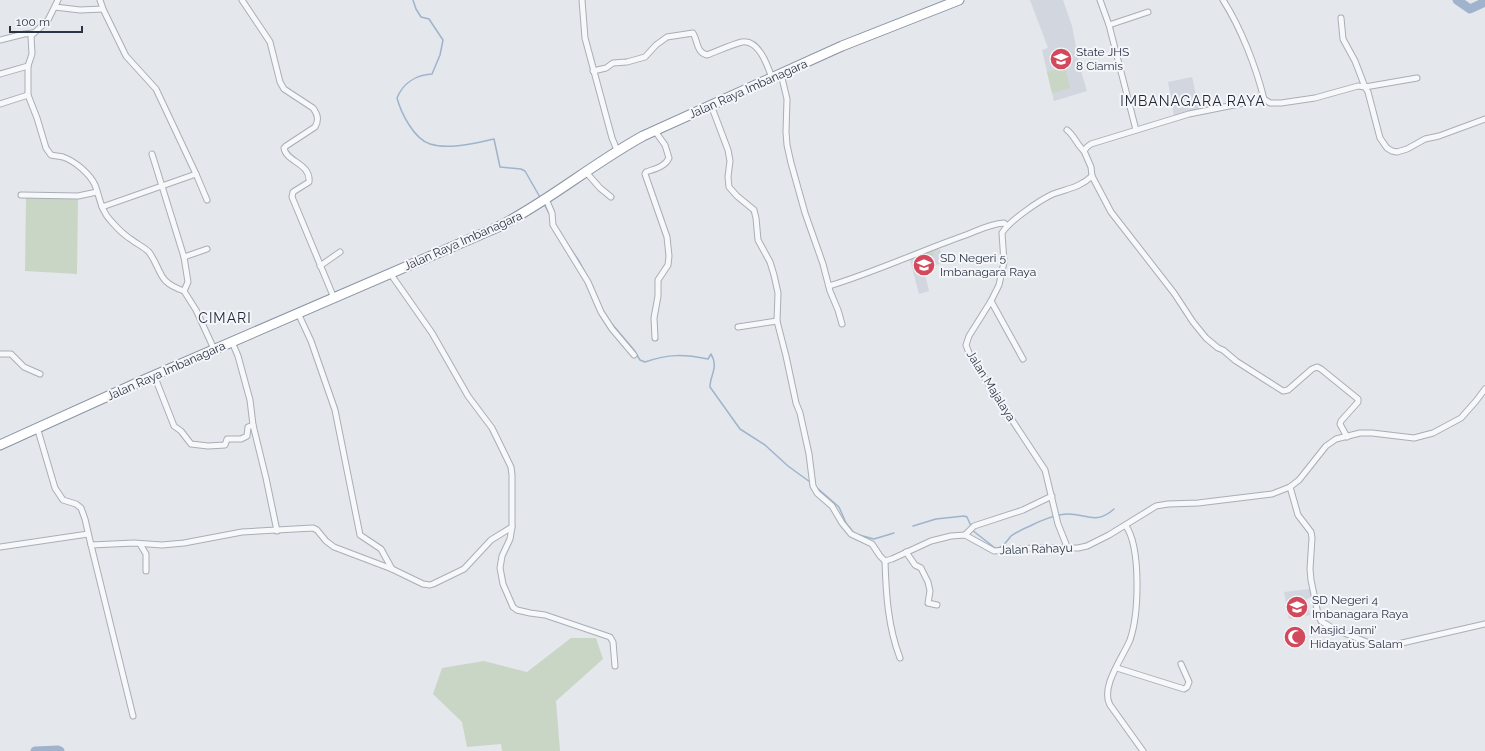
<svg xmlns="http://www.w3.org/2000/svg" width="1485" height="751" font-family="Raleway,sans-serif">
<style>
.built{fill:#d2d6de}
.green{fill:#c9d6c5}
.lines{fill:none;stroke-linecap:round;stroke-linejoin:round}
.stream{stroke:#9fb4cc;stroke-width:1.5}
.river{stroke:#9fb4cc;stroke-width:9}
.street-casing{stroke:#a9aeb7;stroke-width:7}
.highway-casing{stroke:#8b94a3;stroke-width:11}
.street{stroke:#f7f8fa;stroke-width:5}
.highway{stroke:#fff;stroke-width:9}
.labels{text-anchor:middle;stroke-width:4;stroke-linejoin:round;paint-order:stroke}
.poi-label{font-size:12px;fill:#2b3445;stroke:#f4f6f9;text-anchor:start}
.street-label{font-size:12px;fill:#2b3445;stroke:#f4f6f9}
.quarter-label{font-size:14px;letter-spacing:1px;fill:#1d2536;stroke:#f4f6f9}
</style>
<rect width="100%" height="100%" fill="#e4e7ec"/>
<g class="built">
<path d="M 1030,0 L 1063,0 L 1072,26 L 1080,68 L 1087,91 L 1054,101 L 1042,50 L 1048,48 Z"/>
<path d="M 1192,77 L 1199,109 L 1174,116 L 1168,82 Z"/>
<path d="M 938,245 L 943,257 L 949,255 L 951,259 L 924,270 L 929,291 L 919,294 L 909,256 Z"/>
<path d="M 1309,589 L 1311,591 L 1312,597 L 1307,599 L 1310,615 L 1289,619 L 1284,592 Z"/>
</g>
<g class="green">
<path d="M 1065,67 L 1070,88 L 1052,93 L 1047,72 Z"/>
<path d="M 26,198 L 78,199 L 77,274 L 25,271 Z"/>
<path d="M 932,248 L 934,255 L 921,260 L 918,253 Z"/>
<path d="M 571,638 L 596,638 L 603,659 L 556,701 L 560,751 L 502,751 L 501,744 L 467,747 L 462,722 L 433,694 L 442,668 L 484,661 L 527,672 Z"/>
</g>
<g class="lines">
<g class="stream">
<path d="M 413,0 L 416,9 L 421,17 L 429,19 L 443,40 L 440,55 L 432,74 C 416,75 403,83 397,98 C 401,113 414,139 430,144 C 449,150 475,143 494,139 L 500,167 L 521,169 L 525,171 L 541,199"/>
<path d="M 544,204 L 550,215"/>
<path d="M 568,245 L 579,261 L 593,287"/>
<path d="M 612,324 L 634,350 L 640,360 L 645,362 C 669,354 683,354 708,359 L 711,354 C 719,367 710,375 710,387 L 740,429 L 765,445 L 788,466 L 810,482"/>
<path d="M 816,487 L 839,507 L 846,523 L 854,533"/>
<path d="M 913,526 L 936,519 L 964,516 L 967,517 L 971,526"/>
<path d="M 972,530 L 995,548 C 1002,549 1007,541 1011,536 C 1014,534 1025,528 1030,526 C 1039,521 1057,514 1068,514 C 1087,514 1096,525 1114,509"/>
<path d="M 859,535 L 874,539 L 894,533"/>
</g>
<g class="river">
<path d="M 1457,0 L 1470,9 L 1485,2"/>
<path d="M 35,751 L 58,750 L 60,751"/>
</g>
<g class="street-casing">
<g id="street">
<path d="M 58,0 L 48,20 L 31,36 L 32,54 L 28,66 L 28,95 L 37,118 L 46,148 L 51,155 C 55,156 59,156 63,157 C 75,161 90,174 95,185 C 100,198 101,211 111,221 C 117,228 124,235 132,240 C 137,244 144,247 149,252 C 163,272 157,282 184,291"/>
<path d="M 100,0 L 103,9 L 126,56 L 156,89 L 196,174 L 102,207"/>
<path d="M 242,0 L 270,42 L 280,82 L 284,89 L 313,108 C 318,115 319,120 315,127 L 286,146 L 284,148 C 286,162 311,163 309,182 L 293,192 L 292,197 L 334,298"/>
<path d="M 582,0 L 585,38 L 612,138 L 617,150"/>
<path d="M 1100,0 L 1109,25 L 1136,130"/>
<path d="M 1223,0 C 1241,28 1256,67 1264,99 L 1270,103 L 1281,103 L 1315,98 L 1358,86 L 1365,87 L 1368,92 L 1380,138 L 1387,148 L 1392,151 L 1397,152 L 1407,149 L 1425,139 L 1439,136 L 1485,119"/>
<path d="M 55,7 L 80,10 L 103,9"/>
<path d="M 1341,18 L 1343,39 L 1355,61 L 1365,87 L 1417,78"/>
<path d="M 1109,25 L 1148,12"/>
<path d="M 0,40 L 24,34 L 33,33"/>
<path d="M 593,71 L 606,68 L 613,63 L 627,62 L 645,57 L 656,45 L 667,37 L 693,33 C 698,41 696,52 707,55 C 718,51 730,45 742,42 C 759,39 768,67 772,78"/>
<path d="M 0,74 L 28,66"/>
<path d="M 781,74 L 787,99 L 786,132 L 787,145 L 791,163 L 805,213 L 823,264 L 830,291 L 838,310 L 842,324"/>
<path d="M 0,104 L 28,95"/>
<path d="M 711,105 L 728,150 L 730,161 L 728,177 L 729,187 L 737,196 L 754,210 L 756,218 L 758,240 L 770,262 L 774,275 L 778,293 L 777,321 L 786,356 L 796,403 L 800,413 L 809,454 L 813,486 L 817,493 L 832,506 L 842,523 L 851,534 L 872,544 L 880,556 L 885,561 L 892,559 L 931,541 L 951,536 L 965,535 L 994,551 L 1033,548 L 1078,548 L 1087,546 L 1109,535 L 1156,506 L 1168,504 L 1198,503 L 1272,494 L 1290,487 L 1299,480 L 1326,446 L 1336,439 L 1360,433 L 1372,433 L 1414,438 L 1433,433 L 1461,418 L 1476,401 L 1485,389"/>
<path d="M 1067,130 C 1074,135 1077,145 1084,151"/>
<path d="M 655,131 L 665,145 L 669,158 C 665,167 654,169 646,172 L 645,174 L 667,237 L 669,256 L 668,265 L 658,280 L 658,296 L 654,318 L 655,338"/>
<path d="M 152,154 L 184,257 L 188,282 L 184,291 L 196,310 L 214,349"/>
<path d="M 585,171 L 600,188 L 611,197"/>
<path d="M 196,174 L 207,200"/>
<path d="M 1092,176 L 1111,212 L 1174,293 L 1193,322 L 1206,338 L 1218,348 L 1223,350 L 1236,361 L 1283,391 L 1288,390 L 1312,369 L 1317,367 L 1321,369 L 1358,399 L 1358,402 L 1341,421 L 1340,424 L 1347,437"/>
<path d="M 21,195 L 78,196 L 97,192"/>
<path d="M 546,199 L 552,213 L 553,225 L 588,282 L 601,312 L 612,329 L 634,355"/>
<path d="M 184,257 L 207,249"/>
<path d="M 320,266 L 340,252"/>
<path d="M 829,286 C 875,272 918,252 963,236 C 977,231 989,224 1004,223 L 1007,226"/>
<path d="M 991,301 L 1023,359"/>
<path d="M 298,313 L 311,341 L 335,410 L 360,535 L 381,549 L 392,569 L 423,584 L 430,585 L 433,584 L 464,569 L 491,540 L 512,527 L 512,475 L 511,467 L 492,428 L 468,396 L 432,333 L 390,273"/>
<path d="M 738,327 L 777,321"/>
<path d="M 232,342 L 238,356 L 250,400 L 253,425 L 266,478 L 277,531"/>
<path d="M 0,354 L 11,354 L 24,367 L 40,374"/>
<path d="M 154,375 L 174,426 L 181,431 L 191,444 L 208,446 L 225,445 L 227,439 L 241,439 L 247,436 L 248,427 L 253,425"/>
<path d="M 37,427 L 55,488 L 63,500 L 76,504 L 81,508 L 85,519 L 91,545 L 134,543 L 162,545 L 184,543 L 242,532 L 313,528 L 317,530 L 326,541 L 334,547 L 392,569"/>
<path d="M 1290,487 L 1298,515 L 1311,532 L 1312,538 L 1310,569 L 1311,580 L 1318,614 L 1321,621 L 1334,629 L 1377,646 L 1389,646 L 1485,624"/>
<path d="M 1126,526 C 1141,548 1139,614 1130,640 C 1123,657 1100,687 1110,705 L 1143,751"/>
<path d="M 512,527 L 510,539 L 502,556 L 500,568 L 503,584 L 513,607 L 517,610 L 530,613 L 545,615 L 610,637 L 613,642 L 615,666"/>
<path d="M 965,535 L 974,526 L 1023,510 L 1052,496"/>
<path d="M 140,544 L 146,554 L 146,571"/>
<path d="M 91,545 L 133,716"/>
<path d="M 0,547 L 88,534"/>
<path d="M 1068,549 L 1058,524 L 1045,470 L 987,382 L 969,353 L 966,345 L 969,336 L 991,301 L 999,285 L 1004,262 L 1002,233 C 1009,221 1040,200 1053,194 C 1067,189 1081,187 1092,176 L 1091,167 L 1084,151 L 1087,147 L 1091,144 L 1189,114 L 1264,99"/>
<path d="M 906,552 L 915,565 L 921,568 L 928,582 L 930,591 L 928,603 L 937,605"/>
<path d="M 885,561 C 886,594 888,627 900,658"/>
<path d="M 1117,668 L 1184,689 L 1187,687 L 1189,682 L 1181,664"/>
</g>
</g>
<g class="highway-casing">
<path id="highway" d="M 0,445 L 139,382 L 498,227 C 549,201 592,164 643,136 L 842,46 L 959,0"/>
</g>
<use href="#street" class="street"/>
<use href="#highway" class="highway"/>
</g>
<defs>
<g id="school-disc" transform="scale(1.15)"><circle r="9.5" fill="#d1495b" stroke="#f4f6f9"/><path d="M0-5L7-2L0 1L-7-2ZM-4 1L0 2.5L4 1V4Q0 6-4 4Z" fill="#fff"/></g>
<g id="mosque-disc" transform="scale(1.15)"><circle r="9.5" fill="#d1495b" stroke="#f4f6f9"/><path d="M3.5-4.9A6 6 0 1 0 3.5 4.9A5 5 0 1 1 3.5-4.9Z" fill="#fff"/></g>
</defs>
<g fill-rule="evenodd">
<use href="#school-disc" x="1061" y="59"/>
<use href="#school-disc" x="924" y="265"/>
<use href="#school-disc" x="1297" y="607"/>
<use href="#mosque-disc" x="1295" y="637"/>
</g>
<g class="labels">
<g class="poi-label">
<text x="1076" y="56">State JHS<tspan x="1076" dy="14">8 Ciamis</tspan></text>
<text x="940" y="262">SD Negeri 5<tspan x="940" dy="14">Imbanagara Raya</tspan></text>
<text x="1312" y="604">SD Negeri 4<tspan x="1312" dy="14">Imbanagara Raya</tspan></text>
<text x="1310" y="634">Masjid Jami'<tspan x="1310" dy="14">Hidayatus Salam</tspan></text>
</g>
<g class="street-label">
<text transform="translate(748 89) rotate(-24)" y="4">Jalan Raya Imbanagara</text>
<text transform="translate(463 241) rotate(-24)" y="4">Jalan Raya Imbanagara</text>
<text transform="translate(166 371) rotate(-24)" y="4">Jalan Raya Imbanagara</text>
<text transform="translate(991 386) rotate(58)" y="4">Jalan Majalaya</text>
<text transform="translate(1036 549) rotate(-2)" y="4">Jalan Rahayu</text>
</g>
<g class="quarter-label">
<text x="1193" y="106">IMBANAGARA RAYA</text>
<text x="225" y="323">CIMARI</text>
</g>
</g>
<path d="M10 26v6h72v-6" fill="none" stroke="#2b3445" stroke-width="2"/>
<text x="16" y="26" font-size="12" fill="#2b3445" stroke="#f4f6f9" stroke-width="3" paint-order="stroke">100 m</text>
</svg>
